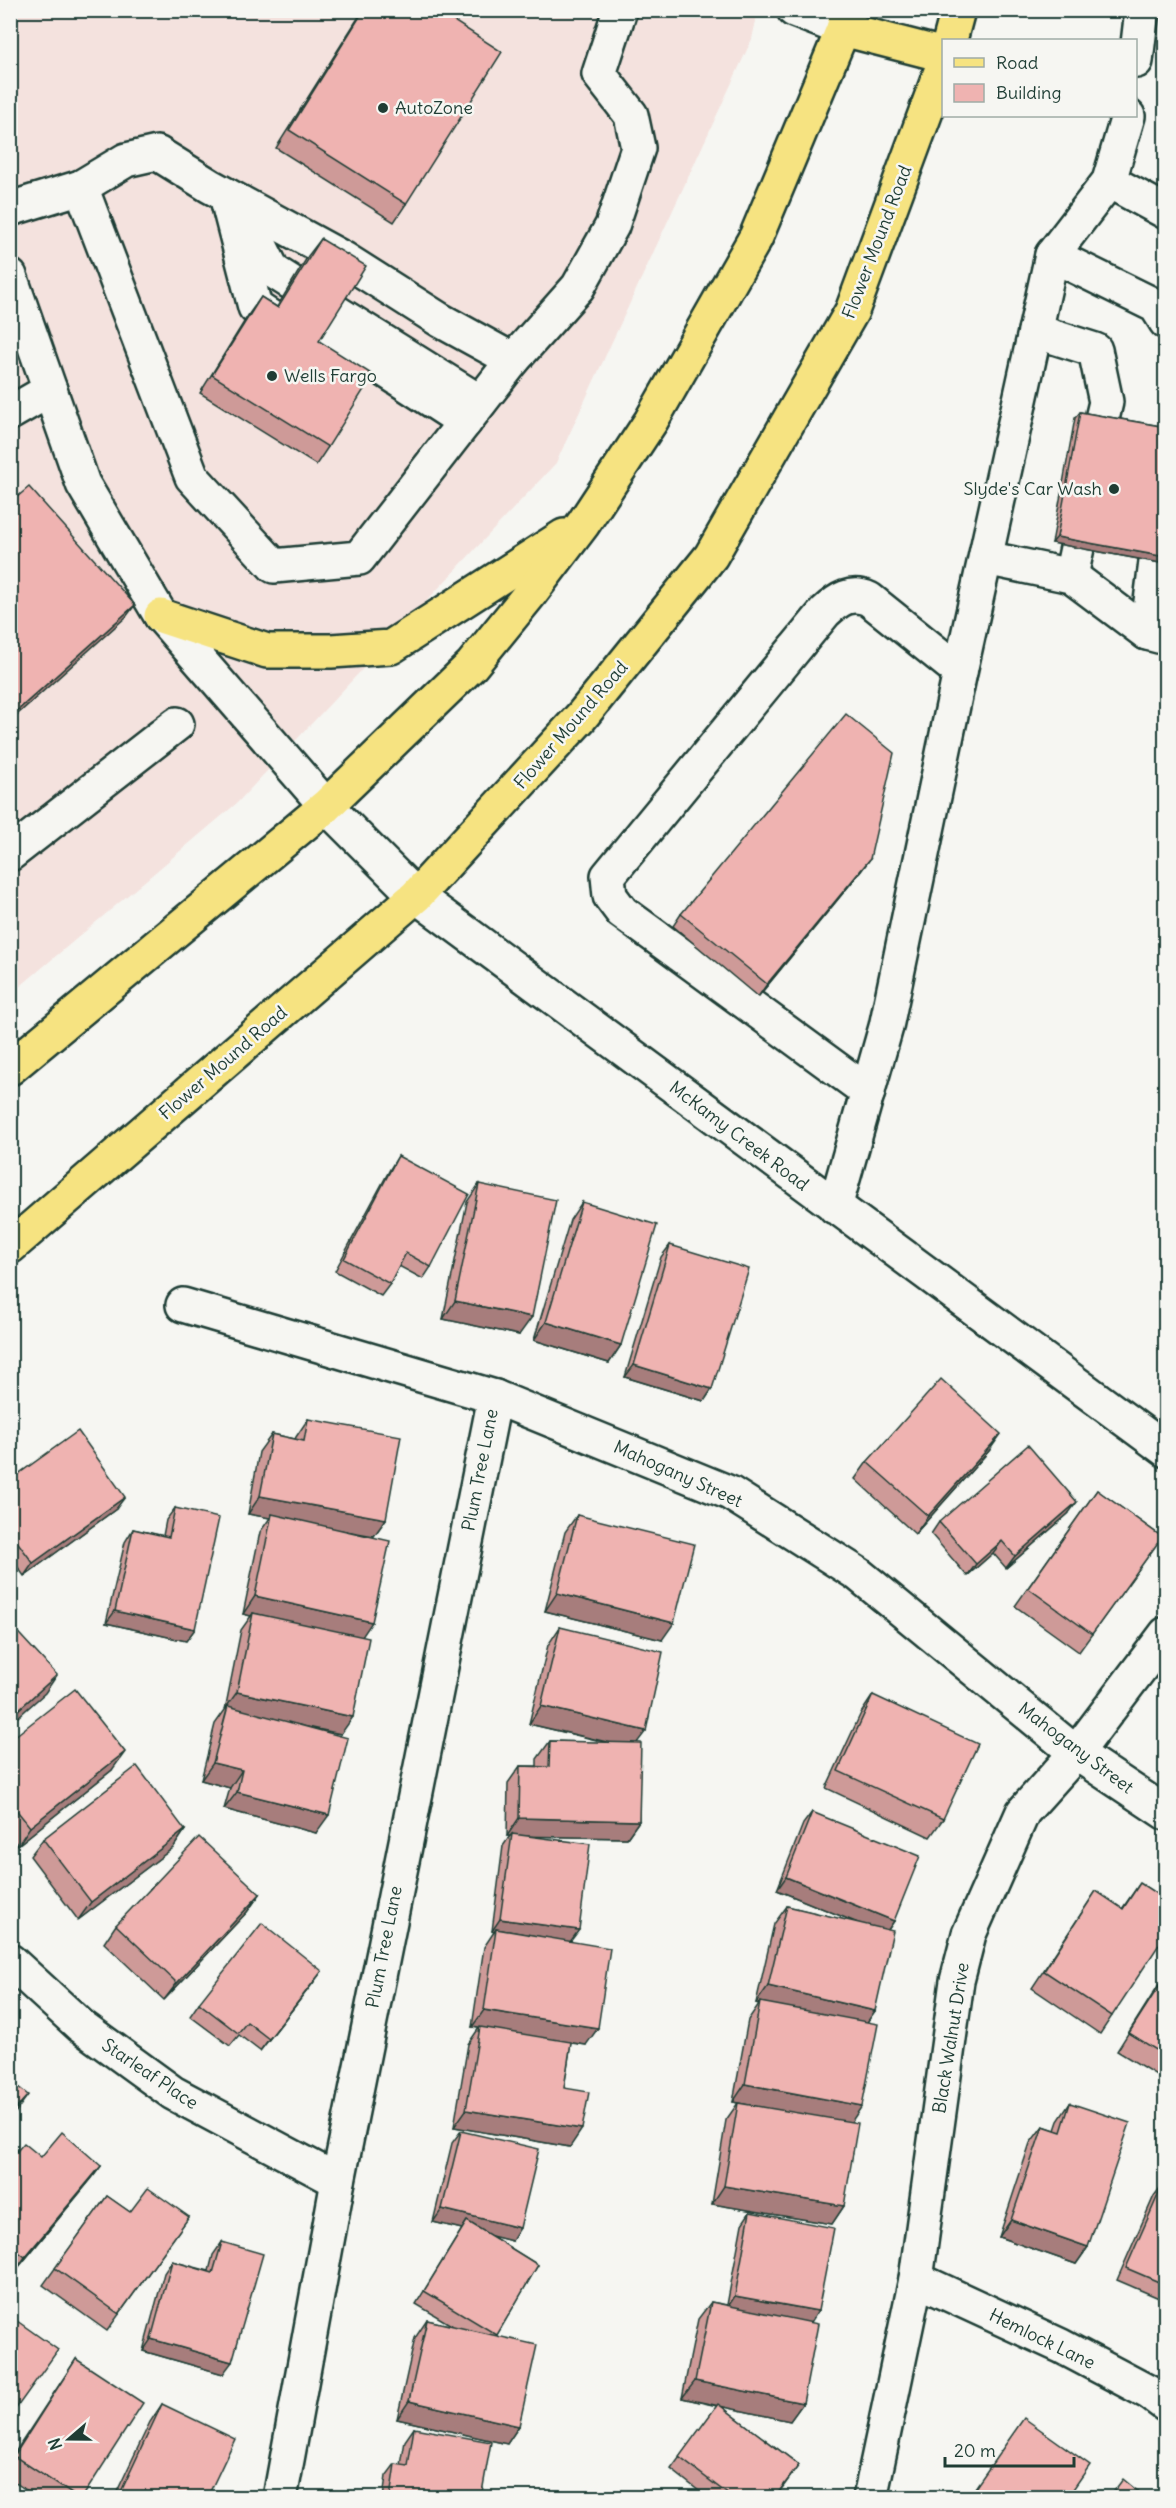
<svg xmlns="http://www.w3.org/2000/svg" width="1176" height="2508" font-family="Delius,sans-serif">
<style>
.built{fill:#f4e2de}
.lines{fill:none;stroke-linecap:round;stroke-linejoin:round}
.minor-casing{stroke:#1f3d34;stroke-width:38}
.major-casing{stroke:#1f3d34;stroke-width:38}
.minor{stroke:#f6f6f2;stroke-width:33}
.major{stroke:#f6e381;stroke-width:33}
.wall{fill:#ce9a98;stroke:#1f3d34;stroke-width:1.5}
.shaded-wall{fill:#a77d7c;stroke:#1f3d34;stroke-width:1.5}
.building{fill:#efb3b1;stroke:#1f3d34;stroke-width:1.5}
.poi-dot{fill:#1f3d34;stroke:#f6f6f2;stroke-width:2}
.labels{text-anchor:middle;stroke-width:5;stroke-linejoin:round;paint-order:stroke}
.poi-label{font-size:18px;fill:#1f3d34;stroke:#f6f6f2;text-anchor:start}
.street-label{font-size:18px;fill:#1f3d34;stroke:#f6f6f2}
</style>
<rect width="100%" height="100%" fill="#f6f6f2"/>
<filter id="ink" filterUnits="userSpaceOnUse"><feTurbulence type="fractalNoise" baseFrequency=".0167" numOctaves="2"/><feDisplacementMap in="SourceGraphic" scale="12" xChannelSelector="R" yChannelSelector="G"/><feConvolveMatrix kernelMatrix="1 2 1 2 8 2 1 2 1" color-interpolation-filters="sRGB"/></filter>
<g filter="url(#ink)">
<path class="built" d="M 11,11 L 758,11 L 752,39 L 556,463 L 237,803 L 11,994 Z"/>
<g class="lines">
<g class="minor-casing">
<g id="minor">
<path d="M 794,10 L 843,29"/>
<path d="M 1136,61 L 1142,10"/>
<path d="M 1109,181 L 1166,212"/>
<path d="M 81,187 L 126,160 L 157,153 L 210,186 L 344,259 L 440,320 L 513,360"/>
<path d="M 226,195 L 255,307 L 270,317"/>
<path d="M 10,209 L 81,187 L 192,477 L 274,566 L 359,558 L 513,360 L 578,287 L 612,226 L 638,148 L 631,115 L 599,74 L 620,10"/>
<path d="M 246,217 L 273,271 L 292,283"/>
<path d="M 1052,255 L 1156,306 L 1166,322"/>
<path d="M 10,276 L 83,484 L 161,616 L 326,806 L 416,896 L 1166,1450"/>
<path d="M 336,312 L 480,402"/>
<path d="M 1035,331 L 1095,350 L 1106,402 L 1101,423"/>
<path d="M 328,333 L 465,422"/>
<path d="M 10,413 L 50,390"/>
<path d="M 986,558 L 1071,576 L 1147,633 L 1166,638"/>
<path d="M 1071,576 L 1077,548"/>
<path d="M 1147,633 L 1156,562"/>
<path d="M 10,854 L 177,724"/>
<path d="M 868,1092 L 622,912 L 610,896 L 608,876 L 825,612 C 839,599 851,591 869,599 L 960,672"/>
<path d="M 835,1207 L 886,1027 L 960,672 L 1052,255 L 1109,181 L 1128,116"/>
<path d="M 183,1305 L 495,1397 L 730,1493 L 858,1574 L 1076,1753 L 1166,1813"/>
<path d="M 10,1961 L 81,2026 L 173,2093 L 338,2181"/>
<path d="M 916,2279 L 1061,2346 L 1150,2393 L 1166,2405"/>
<path d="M 280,2498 L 338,2181 L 495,1397"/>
<path d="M 870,2498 L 916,2279 L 957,1981 L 969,1934 L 1023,1812 L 1076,1753 L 1166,1634"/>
</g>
</g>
<g class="major-casing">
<g id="major">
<path d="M 843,29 L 944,55"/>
<path d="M 950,40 L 958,10"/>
<path d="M 161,616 L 267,651 L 331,651 L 391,647 L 564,536"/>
<path d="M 10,1068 L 326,806 L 472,665 L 529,595 L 583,524 L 651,421 L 756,237 L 843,29 L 849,10"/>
<path d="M 10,1247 L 416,896 L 581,717 L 711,556 L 852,311 L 944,63"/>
</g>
</g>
<use href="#minor" class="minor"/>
<use href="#major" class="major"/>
</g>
<g class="wall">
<path d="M 363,10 L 437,10 L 406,204 L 394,222 L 276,148 Z"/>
<path d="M 321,239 L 319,341 L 328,447 L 316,465 L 200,393 L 249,314 L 261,297 L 277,307 L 308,256 Z"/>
<path d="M 1080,412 L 1166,427 L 1166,564 L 1052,543 L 1075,418 Z"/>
<path d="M 870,859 L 861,871 L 758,997 L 673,926 L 681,914 Z"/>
<path d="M 398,1156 L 431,1267 L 423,1279 L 399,1266 L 390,1284 L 381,1296 L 335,1271 L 390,1169 Z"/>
<path d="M 479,1184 L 519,1335 L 443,1319 L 467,1202 Z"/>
<path d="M 582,1202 L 621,1345 L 609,1363 L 534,1340 L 570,1220 Z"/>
<path d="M 670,1245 L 712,1389 L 704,1401 L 625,1377 L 661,1257 Z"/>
<path d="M 308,1419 L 386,1519 L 374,1536 L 356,1533 L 362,1636 L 341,1734 L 311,1728 L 316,1833 L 224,1809 L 230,1788 L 201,1780 L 215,1724 L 225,1710 L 241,1630 L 251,1616 L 243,1614 L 260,1532 L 270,1518 L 248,1514 L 259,1452 L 272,1434 L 295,1439 L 296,1437 Z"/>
<path d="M 989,1451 L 915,1534 L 855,1479 L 867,1462 Z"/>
<path d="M 10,1480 L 116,1509 L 24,1576 L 10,1556 Z"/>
<path d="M 1097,1490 L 1162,1537 L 1079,1652 L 1015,1606 Z"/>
<path d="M 175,1508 L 195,1629 L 186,1641 L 106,1623 L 125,1542 L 133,1529 L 163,1536 L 166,1520 Z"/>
<path d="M 1068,1514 L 1006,1568 L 993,1553 L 967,1576 L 931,1534 L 939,1522 Z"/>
<path d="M 577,1515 L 662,1640 L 545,1611 L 565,1532 Z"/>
<path d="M 560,1627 L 637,1743 L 639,1821 L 627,1838 L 530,1836 L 571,1941 L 586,2045 L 571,2043 L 564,2088 L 570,2147 L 454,2127 L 468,2044 L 479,2028 L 472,2027 L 484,1947 L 494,1932 L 492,1931 L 503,1846 L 510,1836 L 507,1836 L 508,1783 L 520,1766 L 537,1766 L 537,1759 L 550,1741 L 609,1743 L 529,1724 L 548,1645 Z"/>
<path d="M 873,1695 L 943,1819 L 930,1837 L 826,1788 L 861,1713 Z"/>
<path d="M 10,1740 L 112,1770 L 18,1845 L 10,1836 Z"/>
<path d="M 812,1812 L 894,1921 L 888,1930 L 875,2011 L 867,2022 L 851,2122 L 844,2206 L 832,2224 L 712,2204 L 726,2120 L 738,2103 L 733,2102 L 748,2020 L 759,2004 L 756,2003 L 774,1924 L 787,1906 L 861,1924 L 777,1890 L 803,1824 Z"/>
<path d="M 185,1830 L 173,1848 L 78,1920 L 30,1856 L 43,1839 Z"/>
<path d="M 1140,1883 L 1112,2016 L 1100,2034 L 1032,1988 L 1096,1891 L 1122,1909 Z"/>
<path d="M 260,1894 L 247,1912 L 164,2000 L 104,1943 L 116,1925 Z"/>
<path d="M 1166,1973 L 1166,2081 L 1117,2051 Z"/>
<path d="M 313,1983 L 260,2051 L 239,2035 L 230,2046 L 190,2016 L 199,2003 Z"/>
<path d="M 1070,2103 L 1088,2247 L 1076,2264 L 999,2237 L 1030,2143 L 1043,2126 L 1055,2130 L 1058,2121 Z"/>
<path d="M 461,2131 L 512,2241 L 490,2235 L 538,2265 L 496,2336 L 519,2426 L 507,2444 L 397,2419 L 415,2338 L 427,2320 L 453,2326 L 416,2304 L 462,2229 L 433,2222 L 452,2143 Z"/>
<path d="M 41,2157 L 101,2166 L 92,2178 L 17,2269 L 10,2264 L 10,2159 Z"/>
<path d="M 1163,2184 L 1166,2185 L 1166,2301 L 1117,2280 L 1154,2196 Z"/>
<path d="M 107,2196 L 130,2212 L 189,2217 L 107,2331 L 43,2285 Z"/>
<path d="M 750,2212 L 811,2323 L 803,2403 L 790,2421 L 721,2406 L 799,2465 L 775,2498 L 708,2498 L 671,2469 L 717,2406 L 682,2398 L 698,2319 L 711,2302 L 727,2305 L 742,2224 Z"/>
<path d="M 222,2242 L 223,2374 L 143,2351 L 164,2273 L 172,2261 L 209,2271 L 213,2255 Z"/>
<path d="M 76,2359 L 82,2498 L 38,2498 L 10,2479 L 10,2460 Z"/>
<path d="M 162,2404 L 207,2498 L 114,2498 L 150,2422 Z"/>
<path d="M 414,2428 L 481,2498 L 383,2498 L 386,2476 L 395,2464 L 401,2465 L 405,2441 Z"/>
</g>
<g class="shaded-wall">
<path d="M 1057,537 L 1166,557 L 1166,564 L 1052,543 Z"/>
<path d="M 135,605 L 126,617 L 10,721 L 10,717 Z"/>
<path d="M 870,859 L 861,871 L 758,997 L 767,984 Z"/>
<path d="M 455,1301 L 532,1317 L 519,1335 L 443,1319 Z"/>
<path d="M 546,1322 L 621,1345 L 609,1363 L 534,1340 Z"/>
<path d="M 634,1365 L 712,1389 L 704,1401 L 625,1377 Z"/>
<path d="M 1001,1434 L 989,1451 L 915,1534 L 928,1516 Z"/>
<path d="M 260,1496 L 386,1519 L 374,1536 L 272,1518 L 272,1514 L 270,1518 L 248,1514 Z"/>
<path d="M 125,1497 L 116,1509 L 24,1576 L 33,1563 Z"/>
<path d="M 1077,1502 L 1068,1514 L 1006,1568 L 1015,1556 Z"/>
<path d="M 1002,1541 L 993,1553 L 967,1576 L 976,1564 Z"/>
<path d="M 557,1593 L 674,1623 L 662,1640 L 545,1611 Z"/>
<path d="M 255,1596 L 372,1622 L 360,1640 L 253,1613 L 251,1616 L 243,1614 Z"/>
<path d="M 115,1611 L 195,1629 L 186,1641 L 106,1623 Z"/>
<path d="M 57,1675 L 45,1693 L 10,1724 L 10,1717 Z"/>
<path d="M 237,1692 L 353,1717 L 341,1734 L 227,1710 L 228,1706 L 225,1709 Z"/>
<path d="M 541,1706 L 646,1731 L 633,1748 L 529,1724 Z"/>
<path d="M 125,1752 L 112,1770 L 18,1845 L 30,1827 Z"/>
<path d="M 213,1763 L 242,1770 L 230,1788 L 201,1780 Z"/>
<path d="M 237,1792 L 329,1815 L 316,1833 L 224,1809 Z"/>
<path d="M 519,1818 L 639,1821 L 627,1838 L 512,1836 L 512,1834 L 510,1836 L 507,1836 Z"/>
<path d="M 185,1830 L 173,1848 L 78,1920 L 91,1902 Z"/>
<path d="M 786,1877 L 894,1921 L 885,1934 L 777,1890 Z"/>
<path d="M 260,1894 L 247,1912 L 164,2000 L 177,1983 Z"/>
<path d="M 500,1919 L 579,1930 L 570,1942 L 496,1929 L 494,1932 L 492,1931 Z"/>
<path d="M 322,1971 L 313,1983 L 260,2051 L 269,2039 Z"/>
<path d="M 768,1986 L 875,2011 L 863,2028 L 760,2002 L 759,2004 L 756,2003 Z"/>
<path d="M 484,2010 L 598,2028 L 586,2045 L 472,2027 Z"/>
<path d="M 745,2084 L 862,2106 L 850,2124 L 733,2102 Z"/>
<path d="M 28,2095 L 15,2113 L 10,2118 L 10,2115 Z"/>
<path d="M 466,2110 L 582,2129 L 570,2147 L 454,2127 Z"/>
<path d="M 101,2166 L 92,2178 L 17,2269 L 25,2257 Z"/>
<path d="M 724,2186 L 844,2206 L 832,2224 L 712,2204 Z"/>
<path d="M 442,2209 L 520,2228 L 512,2241 L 463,2229 L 467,2221 L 462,2229 L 433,2222 Z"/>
<path d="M 1011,2220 L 1088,2247 L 1076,2264 L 999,2237 Z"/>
<path d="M 735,2296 L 818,2311 L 810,2324 L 727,2308 Z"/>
<path d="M 151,2339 L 232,2362 L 223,2374 L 143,2351 Z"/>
<path d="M 695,2381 L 803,2403 L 790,2421 L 682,2398 Z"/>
<path d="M 409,2401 L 519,2426 L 507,2444 L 397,2419 Z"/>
</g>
<g class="building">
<path d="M 364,10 L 437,10 L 502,52 L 406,204 L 289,130 Z"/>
<path d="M 321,239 L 366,266 L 319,341 L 373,375 L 328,447 L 212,375 L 261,297 L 278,308 Z"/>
<path d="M 1080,412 L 1166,427 L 1166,557 L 1057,537 Z"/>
<path d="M 29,487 L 135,605 L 10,717 L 10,503 Z"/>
<path d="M 846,714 L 894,753 L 870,859 L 767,984 L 681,914 Z"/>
<path d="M 398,1156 L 469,1194 L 431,1267 L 406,1253 L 390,1284 L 344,1259 Z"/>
<path d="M 479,1184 L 556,1200 L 532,1317 L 455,1301 Z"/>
<path d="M 582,1202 L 657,1225 L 621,1345 L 546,1322 Z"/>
<path d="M 670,1245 L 749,1269 L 712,1389 L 634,1365 Z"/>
<path d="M 941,1379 L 1001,1434 L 928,1516 L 867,1462 Z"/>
<path d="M 308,1419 L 401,1436 L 386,1519 L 260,1496 L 272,1434 L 304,1441 Z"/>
<path d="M 78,1431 L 125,1497 L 33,1563 L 10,1532 L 10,1480 Z"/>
<path d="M 1028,1445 L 1077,1502 L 1015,1556 L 1002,1541 L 976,1564 L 939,1522 Z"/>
<path d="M 1097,1490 L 1162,1537 L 1092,1634 L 1028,1588 Z"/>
<path d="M 175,1508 L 219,1518 L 195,1629 L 115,1611 L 133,1529 L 169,1537 Z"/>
<path d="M 272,1514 L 390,1541 L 372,1622 L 255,1596 Z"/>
<path d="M 577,1515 L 694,1544 L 674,1623 L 557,1593 Z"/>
<path d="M 253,1613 L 369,1638 L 353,1717 L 237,1692 Z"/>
<path d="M 10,1624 L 57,1675 L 10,1717 Z"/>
<path d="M 560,1627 L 663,1652 L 646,1731 L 541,1706 Z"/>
<path d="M 75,1689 L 125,1752 L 30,1827 L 10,1802 L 10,1740 Z"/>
<path d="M 873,1695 L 978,1744 L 943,1819 L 838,1771 Z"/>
<path d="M 228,1706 L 348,1738 L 329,1815 L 237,1792 L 242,1770 L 213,1763 Z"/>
<path d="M 550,1741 L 641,1743 L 639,1821 L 519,1818 L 520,1766 L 549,1767 Z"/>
<path d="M 137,1766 L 185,1830 L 91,1902 L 43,1839 Z"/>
<path d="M 812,1812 L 920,1856 L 894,1921 L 786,1877 Z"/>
<path d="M 512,1834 L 590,1844 L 579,1930 L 500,1919 Z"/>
<path d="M 199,1837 L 260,1894 L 177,1983 L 116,1925 Z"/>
<path d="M 1140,1883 L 1166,1900 L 1166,1934 L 1112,2016 L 1044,1971 L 1096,1891 L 1123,1909 Z"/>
<path d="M 787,1906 L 893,1931 L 875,2011 L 768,1986 Z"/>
<path d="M 262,1923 L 322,1971 L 269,2039 L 247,2022 L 238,2033 L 199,2003 Z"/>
<path d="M 496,1929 L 610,1948 L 598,2028 L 484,2010 Z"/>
<path d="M 1166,1975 L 1166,2056 L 1129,2033 Z"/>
<path d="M 760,2002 L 878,2024 L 862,2106 L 745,2084 Z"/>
<path d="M 480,2027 L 571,2042 L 564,2088 L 589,2092 L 582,2129 L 466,2110 Z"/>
<path d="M 10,2080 L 28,2095 L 10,2115 Z"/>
<path d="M 738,2103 L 858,2123 L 844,2206 L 724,2186 Z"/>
<path d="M 1070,2103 L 1130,2123 L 1088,2247 L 1011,2220 L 1043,2126 L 1061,2132 Z"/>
<path d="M 461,2131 L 539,2149 L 520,2228 L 442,2209 Z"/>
<path d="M 62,2132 L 101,2166 L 25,2257 L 10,2245 L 10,2159 L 24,2143 L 41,2157 Z"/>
<path d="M 1163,2184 L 1166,2185 L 1166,2285 L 1126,2268 Z"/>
<path d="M 148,2188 L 189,2217 L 119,2314 L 55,2268 L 107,2196 L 130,2212 Z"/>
<path d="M 750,2212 L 834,2228 L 818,2311 L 735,2296 Z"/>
<path d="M 467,2221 L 538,2265 L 497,2335 L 424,2291 Z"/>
<path d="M 222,2242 L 263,2254 L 232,2362 L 151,2339 L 172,2261 L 213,2273 Z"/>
<path d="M 711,2302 L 818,2324 L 803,2403 L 695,2381 Z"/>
<path d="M 10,2316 L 58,2350 L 10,2417 Z"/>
<path d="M 427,2320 L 537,2345 L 519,2426 L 409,2401 Z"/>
<path d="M 76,2359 L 143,2403 L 82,2498 L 78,2498 L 14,2456 Z"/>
<path d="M 162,2404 L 235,2439 L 207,2498 L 118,2498 Z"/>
<path d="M 718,2404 L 799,2465 L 774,2498 L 733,2498 L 679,2457 Z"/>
<path d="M 1024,2418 L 1090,2465 L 1067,2498 L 968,2498 Z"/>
<path d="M 414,2428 L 491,2442 L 481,2498 L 390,2498 L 395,2464 L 408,2466 Z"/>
<path d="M 1123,2479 L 1146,2498 L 1109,2498 Z"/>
</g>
</g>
<g class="poi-dot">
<circle cx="383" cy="108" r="6"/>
<circle cx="272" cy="376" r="6"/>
<circle cx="1114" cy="489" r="6"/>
</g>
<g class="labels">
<g class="poi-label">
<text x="395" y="114">AutoZone</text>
<text x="284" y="382">Wells Fargo</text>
<text x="1102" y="495" text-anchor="end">Slyde's Car Wash</text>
</g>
<g class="street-label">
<text transform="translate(877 242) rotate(-69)" y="6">Flower Mound Road</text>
<text transform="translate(571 725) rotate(-49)" y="6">Flower Mound Road</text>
<text transform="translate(223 1063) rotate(-41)" y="6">Flower Mound Road</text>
<text transform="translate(739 1136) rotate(37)" y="6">McKamy Creek Road</text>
<text transform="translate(480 1470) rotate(-79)" y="6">Plum Tree Lane</text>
<text transform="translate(678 1474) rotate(24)" y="6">Mahogany Street</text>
<text transform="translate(1076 1748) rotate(37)" y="6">Mahogany Street</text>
<text transform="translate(384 1947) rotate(-79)" y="6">Plum Tree Lane</text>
<text transform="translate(951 2038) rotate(-81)" y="6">Black Walnut Drive</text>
<text transform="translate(150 2074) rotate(34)" y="6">Starleaf Place</text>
<text transform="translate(1042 2339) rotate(26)" y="6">Hemlock Lane</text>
</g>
</g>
<rect width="1176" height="2508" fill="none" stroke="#f6f6f2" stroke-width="36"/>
<rect x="18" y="18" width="1140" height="2472" fill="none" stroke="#1f3d34" stroke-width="2" filter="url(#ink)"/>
<rect x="942" y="39" width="195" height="78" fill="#f6f6f2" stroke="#a0aca6" stroke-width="1.5"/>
<rect x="954" y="58" width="30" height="9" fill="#f6e381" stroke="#a0aca6" stroke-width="1.5"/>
<text x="996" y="69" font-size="18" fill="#1f3d34">Road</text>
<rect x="954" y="84" width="30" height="18" fill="#efb3b1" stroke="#a0aca6" stroke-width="1.5"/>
<text x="996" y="99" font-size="18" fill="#1f3d34">Building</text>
<g transform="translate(69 2439) rotate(250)" stroke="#f6f6f2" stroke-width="4.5" paint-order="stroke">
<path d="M0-4.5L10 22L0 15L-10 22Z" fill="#1f3d34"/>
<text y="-9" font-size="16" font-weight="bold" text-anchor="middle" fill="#1f3d34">N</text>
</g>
<path d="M945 2457v9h129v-9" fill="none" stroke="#1f3d34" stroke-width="3"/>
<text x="954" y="2457" font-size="18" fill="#1f3d34" stroke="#f6f6f2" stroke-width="4.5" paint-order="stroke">20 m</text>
</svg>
